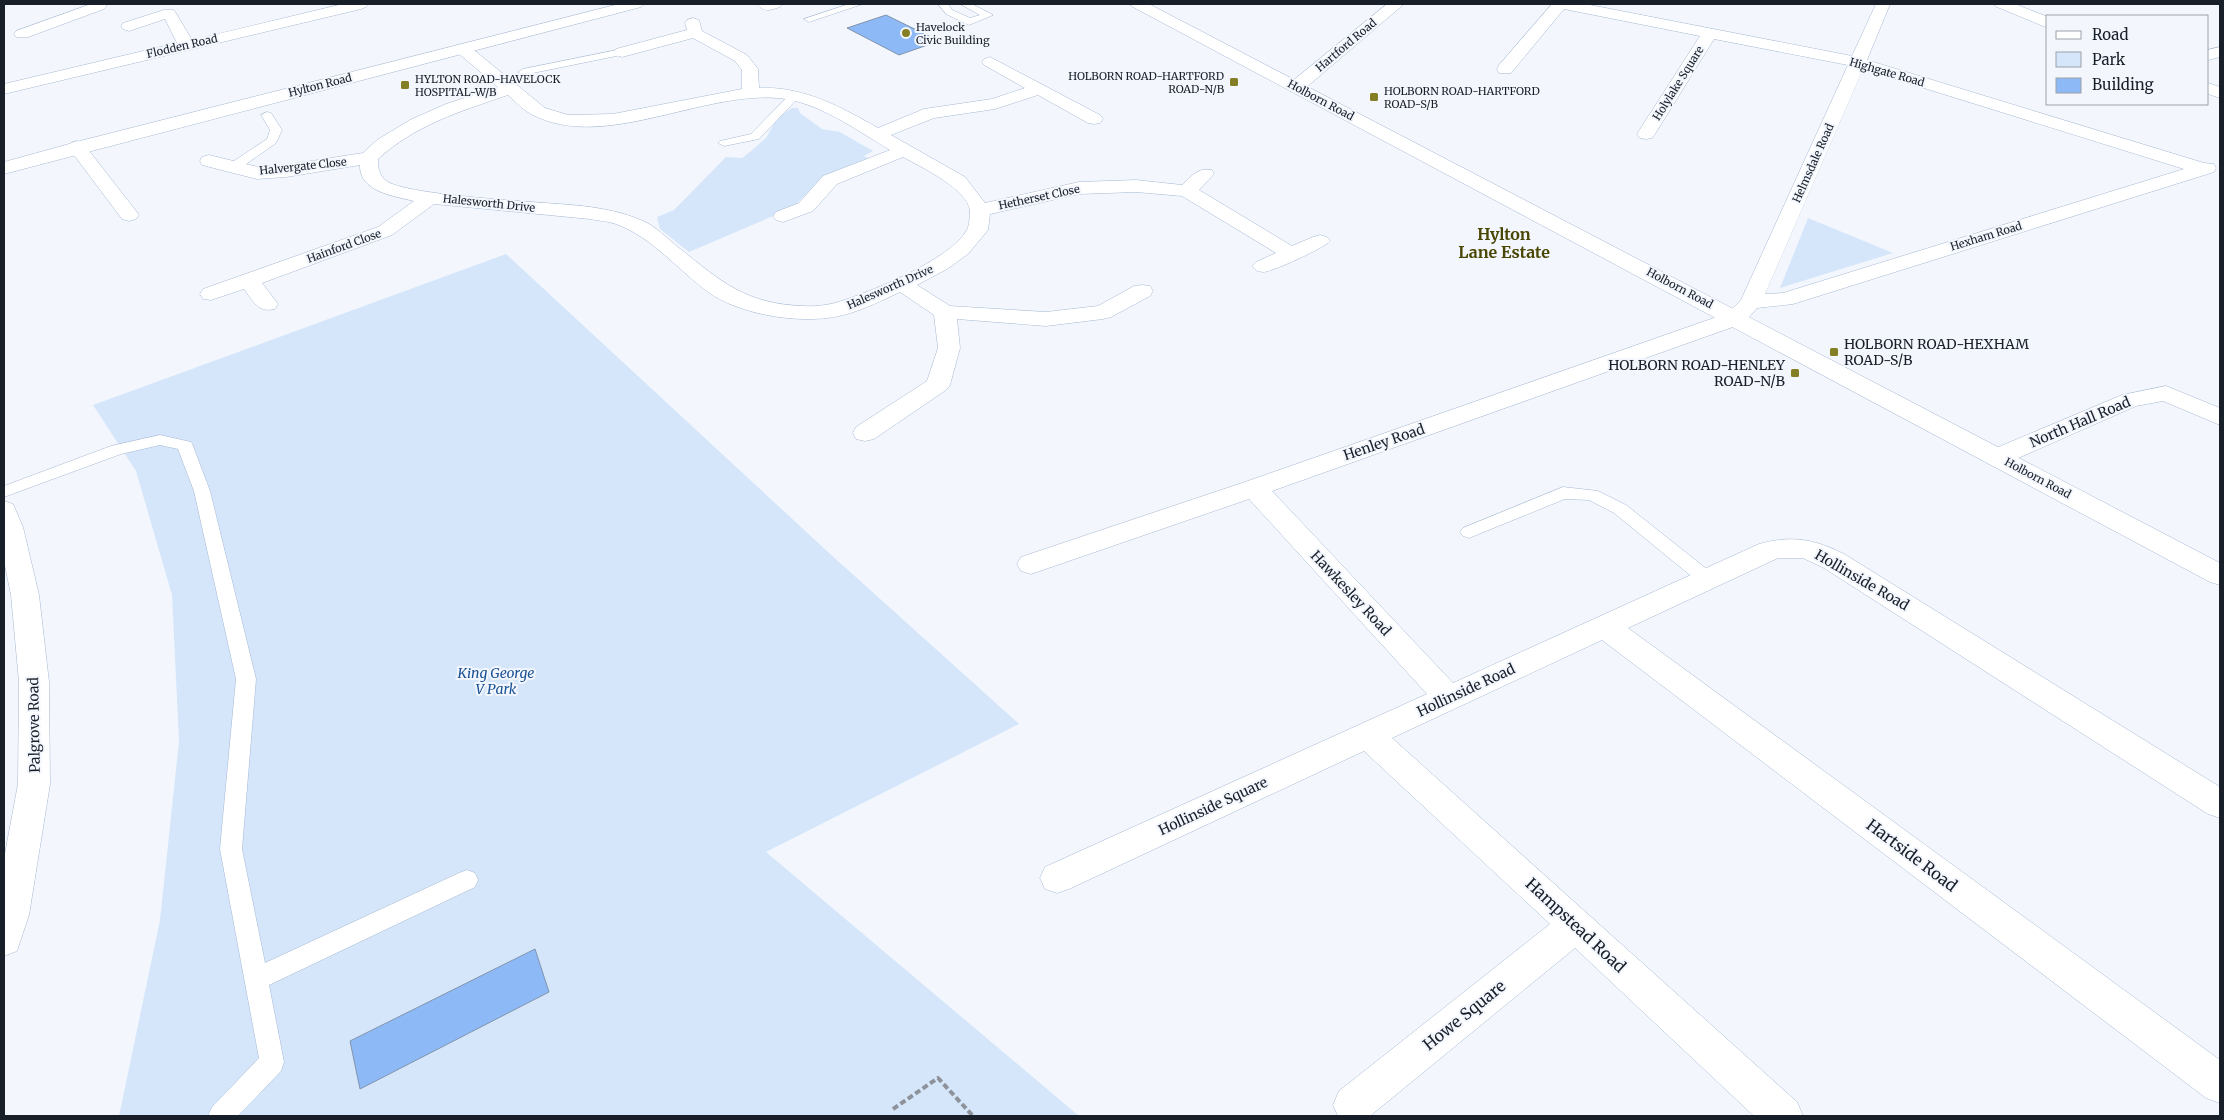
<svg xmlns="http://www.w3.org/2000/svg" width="2224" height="1120" font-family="Merriweather,serif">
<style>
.green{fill:#d5e6fb}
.building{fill:#8dbaf6;stroke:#8194ac}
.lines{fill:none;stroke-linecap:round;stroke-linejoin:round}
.lane-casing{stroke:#a6b9d3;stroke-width:1}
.street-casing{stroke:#a6b9d3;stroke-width:1}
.secondary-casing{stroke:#a6b9d3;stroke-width:1}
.path{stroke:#8e939b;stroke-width:4;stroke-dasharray:6 3;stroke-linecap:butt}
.lane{fill:#fff;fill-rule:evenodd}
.street{fill:#fff;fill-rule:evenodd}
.secondary{fill:#fff;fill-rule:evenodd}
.poi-dot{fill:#847e25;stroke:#f3f7fd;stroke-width:2}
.labels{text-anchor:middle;stroke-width:4;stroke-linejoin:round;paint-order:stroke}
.far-poi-label{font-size:11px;fill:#181f29;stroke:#f3f7fd;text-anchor:start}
.far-street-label{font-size:11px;fill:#181f29;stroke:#f3f7fd}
.poi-label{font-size:14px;fill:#181f29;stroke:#f3f7fd;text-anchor:start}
.street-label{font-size:14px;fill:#181f29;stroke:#f3f7fd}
.park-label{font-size:14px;font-style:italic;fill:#1b5295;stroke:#f3f7fd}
.far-district-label{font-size:16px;font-weight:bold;fill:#494502;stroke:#f3f7fd}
.near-street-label{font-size:16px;fill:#181f29;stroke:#f3f7fd}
</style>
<rect width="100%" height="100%" fill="#f3f7fd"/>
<g class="green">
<path d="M 792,108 L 798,108 L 800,113 L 822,129 L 840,132 L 873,151 L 864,156 L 871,160 L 824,177 L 792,208 L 689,252 L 660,229 L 657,217 L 674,210 L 726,157 L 742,158 L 751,151 L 766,138 L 777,118 Z"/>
<path d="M 1808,218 L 1893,253 L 1780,288 Z"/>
<path d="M 506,254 L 828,552 L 1019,724 L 766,852 L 1079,1116 L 119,1116 L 160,920 L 179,741 L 172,595 L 136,471 L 93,405 Z"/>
</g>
<g class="building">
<path d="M 886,15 L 939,41 L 899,55 L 847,28 Z"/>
<path d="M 535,949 L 549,992 L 360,1089 L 350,1041 Z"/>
</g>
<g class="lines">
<g class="lane-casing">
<g id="lane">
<path d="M 849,4 L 863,4 L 809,22 L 804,19 Z"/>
<path d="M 938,4 L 948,4 L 952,10 L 970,18 L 980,15 L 960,4 L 972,4 L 993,15 L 969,25 L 946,14 Z"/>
<path d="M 622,49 L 626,50 L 626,54 L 523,75 L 518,72 L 523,69 Z"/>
<path d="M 794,93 L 798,94 L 799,96 L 798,98 L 759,139 L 724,146 L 718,143 L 720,141 L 751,134 L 790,94 Z"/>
<path d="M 267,112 L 271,113 L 282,130 L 276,143 L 239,169 L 231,169 L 229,166 L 231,163 L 267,139 L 270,130 L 261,115 Z"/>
<path d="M 160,435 L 191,442 L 193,446 L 210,491 L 256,679 L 242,849 L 265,963 L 459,873 L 467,870 L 475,873 L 478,880 L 475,887 L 269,985 L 284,1062 L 281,1071 L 238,1116 L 208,1116 L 212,1107 L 259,1058 L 220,849 L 236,679 L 194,491 L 178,449 L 160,445 L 121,454 L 4,497 L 4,486 L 111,446 Z"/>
<path d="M 1563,487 L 1598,491 L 1626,505 L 1713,574 L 1716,579 L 1713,584 L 1707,585 L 1701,584 L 1614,513 L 1589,500 L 1565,499 L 1469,538 L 1463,536 L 1460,532 L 1463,528 Z"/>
</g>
</g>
<g class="street-casing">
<g id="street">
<path d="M 91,4 L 105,4 L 107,6 L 104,9 L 28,37 L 16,37 L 14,34 L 16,31 Z"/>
<path d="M 343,4 L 369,4 L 366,7 L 361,9 L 4,94 L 4,84 L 177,43 L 165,19 L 129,31 L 123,29 L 121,26 L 123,23 L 164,10 L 174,10 L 192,40 Z"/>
<path d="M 757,4 L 783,4 L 780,7 C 771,10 764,13 757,4 Z"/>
<path d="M 1387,4 L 1404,4 L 1302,91 L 1290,91 L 1287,87 L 1290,83 Z"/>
<path d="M 1552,4 L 1585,4 L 1852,56 L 1876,4 L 1890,4 L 1867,60 L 2204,163 L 2214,164 L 2216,168 L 2214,172 L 1793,304 L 1757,308 L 1744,323 L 1272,491 L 1453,683 L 1759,544 C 1792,535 1814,539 1844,554 L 2220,787 L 2220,818 L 2208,814 L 1824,568 L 1803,558 L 1778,558 L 1628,628 L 2220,1060 L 2220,1103 L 2206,1098 L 1602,640 L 1392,738 L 1797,1102 L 1803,1116 L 1754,1116 L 1575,948 L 1370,1116 L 1338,1116 L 1333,1105 L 1339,1091 L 1550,924 L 1364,751 L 1069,889 L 1057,893 L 1045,889 L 1040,878 L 1045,867 L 1427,694 L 1249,499 L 1031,574 L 1021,571 L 1017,564 L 1021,557 L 1245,482 L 1728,313 L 1741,300 L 1848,65 L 1714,39 L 1655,134 L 1652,138 L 1646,139 L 1640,138 L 1637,134 L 1700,36 L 1564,9 L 1511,73 L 1499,73 L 1497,69 L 1499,65 ZM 1863,69 L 2184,169 L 1783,293 L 1765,294 Z"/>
<path d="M 1994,4 L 2015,4 L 2048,17 L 2048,28 L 1997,7 Z"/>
<path d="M 693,18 L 699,20 L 702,31 L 747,55 L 758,69 L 759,88 C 803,86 841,107 878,128 L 924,109 L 992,99 L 1025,88 L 984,65 L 982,62 L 984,59 L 990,57 L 1100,115 L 1103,119 L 1100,123 L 1094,124 L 1088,123 L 1038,95 L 995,109 L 934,118 L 891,135 L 965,177 L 985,203 L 1079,182 L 1136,180 L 1182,185 C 1192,176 1198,167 1212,170 L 1214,174 L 1199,190 L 1292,246 L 1313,237 L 1320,235 L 1327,237 L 1330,241 C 1326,247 1272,272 1263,272 C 1263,272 1256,271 1256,270 L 1252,266 L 1256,262 L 1276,253 L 1182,196 L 1136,192 L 1079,194 L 990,214 L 988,230 L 968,254 L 947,269 L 917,285 L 950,306 L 1046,312 L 1098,306 L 1134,286 L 1142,285 L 1150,286 L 1153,291 L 1150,296 L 1111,317 L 1103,319 L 1046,326 L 957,319 L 960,348 L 950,385 L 946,390 L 874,439 L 865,441 L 856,439 L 853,433 L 856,427 L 927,381 L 938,348 L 934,315 L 900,292 C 883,300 865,309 847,314 C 808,326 741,316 708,292 C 678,270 652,237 616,224 C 608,221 599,221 590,219 L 434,204 L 392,235 L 262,283 L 278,304 L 275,309 C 258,313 253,301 244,289 L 211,300 L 203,299 L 200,294 L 203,289 L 378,227 L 414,201 C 394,196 359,192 360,165 L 286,177 L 257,179 L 202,165 L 200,161 L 202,157 L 209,155 L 258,167 L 286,165 L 363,153 L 377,140 L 410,120 L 446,104 L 498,87 L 457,52 L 455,49 L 457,46 L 469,46 L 545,108 L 568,115 L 613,114 L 742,89 L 742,70 L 735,61 L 693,38 L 622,57 L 616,55 L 614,52 L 616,49 L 687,30 L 685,23 L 687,20 ZM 508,95 C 516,102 525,112 535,116 C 605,150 701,92 777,98 C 818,101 856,130 890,150 L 823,176 L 799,203 L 776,212 L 773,216 L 776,220 L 783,222 L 813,211 L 837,184 L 903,157 C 921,167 968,189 970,211 C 970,216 969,226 967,230 C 950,260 871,292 838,302 C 829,305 814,307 804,306 C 745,304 722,282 679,248 C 669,240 659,230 649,224 C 630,214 610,210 590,207 C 556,202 404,197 385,180 C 379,174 378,168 378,159 C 415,125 461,111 508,95 Z"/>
<path d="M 2220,47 L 2220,57 L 2208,60 L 2208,50 Z"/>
<path d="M 2208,83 L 2220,87 L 2220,98 L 2208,94 Z"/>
<path d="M 77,141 L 83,143 L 136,211 L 139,215 L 136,219 L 129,221 L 122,219 L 68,147 L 71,143 Z"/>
<path d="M 2166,386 L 2220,408 L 2220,425 L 2163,401 L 2136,406 L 2007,463 L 1998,465 L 1989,463 L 1985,457 L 1989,451 L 2122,395 Z"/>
<path d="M 4,501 L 13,504 L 23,527 L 39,595 L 49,682 L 50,784 L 29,915 L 17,951 L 4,956 L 4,859 L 18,784 L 19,682 L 11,595 L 4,561 Z"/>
</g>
</g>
<g class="secondary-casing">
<g id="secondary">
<path d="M 619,4 L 644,4 L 641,7 L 4,174 L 4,162 L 80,141 Z"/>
<path d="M 1130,4 L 1149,4 L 2220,563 L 2220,585 L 2210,582 L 1133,7 Z"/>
</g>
</g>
<path class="path" d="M 893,1109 L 938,1078 L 973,1116"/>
<use href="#lane" class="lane"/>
<use href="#street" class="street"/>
<use href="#secondary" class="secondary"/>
</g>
<g class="poi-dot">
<circle cx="906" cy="33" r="5"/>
<rect x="1229" y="77" width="10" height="10" rx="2.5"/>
<rect x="400" y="80" width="10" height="10" rx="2.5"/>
<rect x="1369" y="92" width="10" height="10" rx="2.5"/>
<rect x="1829" y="347" width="10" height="10" rx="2.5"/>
<rect x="1790" y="368" width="10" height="10" rx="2.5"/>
</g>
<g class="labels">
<g class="far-poi-label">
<text x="916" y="31">Havelock<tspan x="916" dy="13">Civic Building</tspan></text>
<text x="1224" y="80" text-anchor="end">HOLBORN ROAD-HARTFORD<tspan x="1224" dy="13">ROAD-N/B</tspan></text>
<text x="415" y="83">HYLTON ROAD-HAVELOCK<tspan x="415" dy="13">HOSPITAL-W/B</tspan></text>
<text x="1384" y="95">HOLBORN ROAD-HARTFORD<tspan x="1384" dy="13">ROAD-S/B</tspan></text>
</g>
<g class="far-street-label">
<text transform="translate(1346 45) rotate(-40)" y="4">Hartford Road</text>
<text transform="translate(182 46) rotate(-13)" y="4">Flodden Road</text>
<text transform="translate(1887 72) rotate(16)" y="4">Highgate Road</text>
<text transform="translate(1678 83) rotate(-58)" y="4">Holylake Square</text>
<text transform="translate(320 85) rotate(-14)" y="4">Hylton Road</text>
<text transform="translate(1321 100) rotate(28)" y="4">Holborn Road</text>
<text transform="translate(1813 163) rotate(-66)" y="4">Helmsdale Road</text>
<text transform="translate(303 166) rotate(-6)" y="4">Halvergate Close</text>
<text transform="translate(1039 197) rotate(-12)" y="4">Hetherset Close</text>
<text transform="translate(489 203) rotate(6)" y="4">Halesworth Drive</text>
<text transform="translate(1986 236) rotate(-17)" y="4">Hexham Road</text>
<text transform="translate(344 246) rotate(-20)" y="4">Hainford Close</text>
<text transform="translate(890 287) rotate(-24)" y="4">Halesworth Drive</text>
<text transform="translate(1680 288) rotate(28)" y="4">Holborn Road</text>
<text transform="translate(2038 478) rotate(28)" y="4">Holborn Road</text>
</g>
<g class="poi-label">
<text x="1844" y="349">HOLBORN ROAD-HEXHAM<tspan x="1844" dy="16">ROAD-S/B</tspan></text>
<text x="1785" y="370" text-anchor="end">HOLBORN ROAD-HENLEY<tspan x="1785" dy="16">ROAD-N/B</tspan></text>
</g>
<g class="street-label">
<text transform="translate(2080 422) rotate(-23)" y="5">North Hall Road</text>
<text transform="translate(1384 442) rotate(-19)" y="5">Henley Road</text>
<text transform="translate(1862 580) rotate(30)" y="5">Hollinside Road</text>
<text transform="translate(1351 593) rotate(47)" y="5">Hawkesley Road</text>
<text transform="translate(1466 690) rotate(-25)" y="5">Hollinside Road</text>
<text transform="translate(34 725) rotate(-91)" y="5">Palgrove Road</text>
<text transform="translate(1213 806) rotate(-25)" y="5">Hollinside Square</text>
</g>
<g class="park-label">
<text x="496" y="678">King George<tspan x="496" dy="16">V Park</tspan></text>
</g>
<g class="far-district-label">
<text x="1504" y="240">Hylton<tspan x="1504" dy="18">Lane Estate</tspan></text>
</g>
<g class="near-street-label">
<text transform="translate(1912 855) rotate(37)" y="6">Hartside Road</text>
<text transform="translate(1576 925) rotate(43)" y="6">Hampstead Road</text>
<text transform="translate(1464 1015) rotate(-39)" y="6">Howe Square</text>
</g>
</g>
<rect width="2224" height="1120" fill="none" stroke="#181f29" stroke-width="10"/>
<rect x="2046" y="15" width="162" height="90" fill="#f3f7fd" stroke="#9ba1a8"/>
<rect x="2056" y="31" width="25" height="8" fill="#ffffff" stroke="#9ba1a8"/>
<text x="2092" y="40" font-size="15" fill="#181f29">Road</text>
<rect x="2056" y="52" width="25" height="15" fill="#d5e6fb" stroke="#9ba1a8"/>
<text x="2092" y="65" font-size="15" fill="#181f29">Park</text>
<rect x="2056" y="78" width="25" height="15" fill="#8dbaf6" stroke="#9ba1a8"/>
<text x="2092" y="90" font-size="15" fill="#181f29">Building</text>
</svg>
